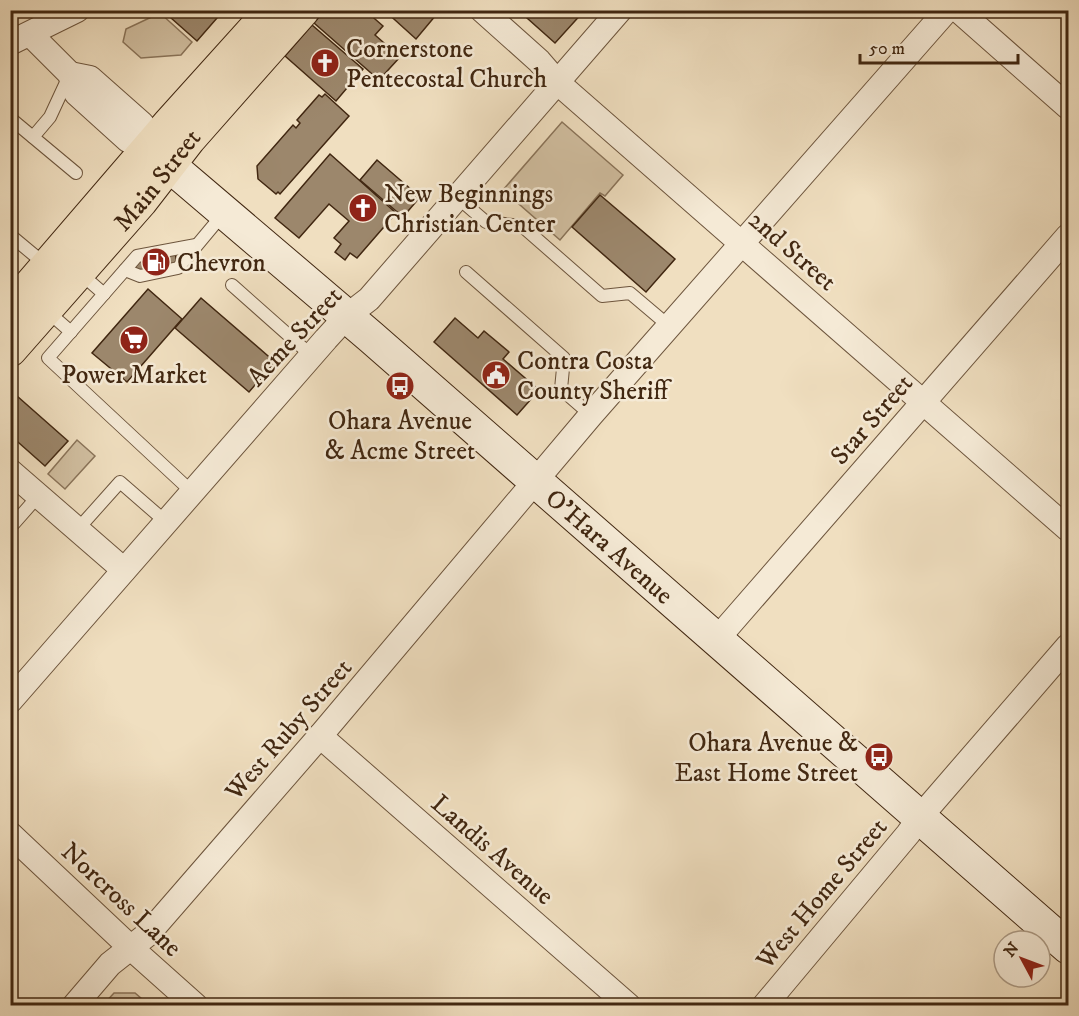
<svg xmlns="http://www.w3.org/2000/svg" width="1079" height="1016" font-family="'IM FELL DW Pica',serif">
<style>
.green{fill:#d2c0a2;stroke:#8a745a;stroke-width:1.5}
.building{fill:#9c876c;stroke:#412711;stroke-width:1.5}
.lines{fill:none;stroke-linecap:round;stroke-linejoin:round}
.lane-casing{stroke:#6d553d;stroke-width:14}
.street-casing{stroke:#6d553d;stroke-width:26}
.secondary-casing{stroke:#412711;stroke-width:35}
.primary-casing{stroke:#412711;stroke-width:35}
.lane{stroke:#f5ead6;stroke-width:12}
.street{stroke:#f5ead6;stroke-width:24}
.secondary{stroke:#f5ead6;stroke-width:33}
.primary{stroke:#f0dfc0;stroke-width:33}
.labels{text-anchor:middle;stroke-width:5;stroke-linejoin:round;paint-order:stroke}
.poi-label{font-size:26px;fill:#412711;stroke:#f5ead6;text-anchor:start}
.street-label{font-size:26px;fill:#412711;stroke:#f5ead6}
</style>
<rect width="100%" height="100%" fill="#f0dfc0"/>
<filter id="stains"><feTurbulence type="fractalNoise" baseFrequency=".00333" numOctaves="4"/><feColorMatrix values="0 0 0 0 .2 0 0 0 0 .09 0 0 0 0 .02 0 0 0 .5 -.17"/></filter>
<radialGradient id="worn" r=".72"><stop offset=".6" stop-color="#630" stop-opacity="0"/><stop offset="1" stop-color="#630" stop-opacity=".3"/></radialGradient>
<g class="green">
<path d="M 160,13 L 192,42 L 181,55 L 141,58 L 123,42 L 126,29 Z"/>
<path d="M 562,122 L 623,175 L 605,196 L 600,193 L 560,240 L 503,190 Z"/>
<path d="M 77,440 L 95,456 L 65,489 L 48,474 Z"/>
<path d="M 114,993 L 135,993 L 149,1005 L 103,1005 Z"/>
</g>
<g class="building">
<path d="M 172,10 L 224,10 L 197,41 L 171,18 L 175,13 Z"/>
<path d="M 325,10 L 369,10 L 367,12 L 383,26 L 375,35 L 400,57 L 379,80 L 314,23 Z"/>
<path d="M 384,10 L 431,10 L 436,15 L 416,39 Z"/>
<path d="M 518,10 L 583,10 L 584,11 L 555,43 Z"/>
<path d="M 312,25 L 363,69 L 336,101 L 285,56 Z"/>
<path d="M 325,94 L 349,116 L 280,194 L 278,192 L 276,194 L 258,179 L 257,166 L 293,125 L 296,128 L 300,123 L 297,120 L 319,95 L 322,97 Z"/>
<path d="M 330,154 L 396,213 L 357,258 L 350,253 L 345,260 L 335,252 L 341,244 L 334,238 L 349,221 L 329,204 L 299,238 L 275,218 Z"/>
<path d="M 377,160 L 420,197 L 403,217 L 360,180 Z"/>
<path d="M 600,195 L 675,259 L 646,292 L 572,227 Z"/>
<path d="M 175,252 L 177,264 L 136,271 L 134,259 Z"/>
<path d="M 148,289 L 182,319 L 127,382 L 92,353 Z"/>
<path d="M 201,298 L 275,362 L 249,392 L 175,328 Z"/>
<path d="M 455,318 L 478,338 L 484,331 L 509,352 L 503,359 L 539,390 L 517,415 L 434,342 Z"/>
<path d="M 17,396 L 68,441 L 45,466 L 10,435 L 10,403 Z"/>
</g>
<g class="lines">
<g class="lane-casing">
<g id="lane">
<path d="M 10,118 L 76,173"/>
<path d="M 33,137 L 50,117 L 69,76"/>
<path d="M 457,197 L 486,222 L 522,226 L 602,296 L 630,293 L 669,326"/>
<path d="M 10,235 L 46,265"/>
<path d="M 125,270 L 140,276 L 178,268 L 223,214"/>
<path d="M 466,272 L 564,358 L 561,389 L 591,415"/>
<path d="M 80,273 L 104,294"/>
<path d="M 232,285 L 312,356"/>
<path d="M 47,311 L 71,332"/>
<path d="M 192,492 L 48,358 L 137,256 L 196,245"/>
<path d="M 10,528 L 39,495"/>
<path d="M 78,529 L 120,482 L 166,522"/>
</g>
</g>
<g class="street-casing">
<g id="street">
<path d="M 482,10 L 539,61 L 558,83 L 1068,529"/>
<path d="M 958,10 L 1068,107"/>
<path d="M 30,34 L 70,74 L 76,93 L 128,140 L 149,148"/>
<path d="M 10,43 L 77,10"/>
<path d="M 70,74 L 90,78 L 142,124 L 149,148"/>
<path d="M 10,471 L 124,570"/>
<path d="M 717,639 L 1068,236"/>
<path d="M 10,701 L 326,339 L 347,316 L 369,299 L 620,10"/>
<path d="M 320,736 L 629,1006"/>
<path d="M 10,834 L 131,948 L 196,1006"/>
<path d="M 74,1006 L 110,964 L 148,934 L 320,736 L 591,415 L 947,10"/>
<path d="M 764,1006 L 908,834 L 920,817 L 1068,646"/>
</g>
</g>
<g class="secondary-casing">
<g id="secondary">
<path id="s1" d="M 149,148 L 371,337 L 1068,947"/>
</g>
</g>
<g class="primary-casing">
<g id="primary">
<path d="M 10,309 L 170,123 L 272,10"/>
<path id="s2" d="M 10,350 L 141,201 L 189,139 L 303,10"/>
</g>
</g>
<use href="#lane" class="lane"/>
<use href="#street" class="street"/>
<use href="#secondary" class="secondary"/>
<use href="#primary" class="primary"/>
</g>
<defs>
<g id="church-disc" transform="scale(1.5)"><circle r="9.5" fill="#8f2418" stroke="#f5ead6"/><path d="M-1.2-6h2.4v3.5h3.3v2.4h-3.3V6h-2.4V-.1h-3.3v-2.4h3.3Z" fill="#fff"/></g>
<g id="fuel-disc" transform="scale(1.5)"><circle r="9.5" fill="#8f2418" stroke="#f5ead6"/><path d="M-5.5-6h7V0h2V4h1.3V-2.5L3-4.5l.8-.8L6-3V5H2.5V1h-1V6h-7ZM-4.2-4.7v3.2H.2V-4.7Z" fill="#fff"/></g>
<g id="supermarket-disc" transform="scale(1.5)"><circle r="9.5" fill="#8f2418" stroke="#f5ead6"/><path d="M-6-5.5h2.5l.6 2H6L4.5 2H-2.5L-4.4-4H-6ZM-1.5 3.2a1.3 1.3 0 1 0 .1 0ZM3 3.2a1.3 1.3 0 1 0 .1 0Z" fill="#fff"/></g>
<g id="civic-disc" transform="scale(1.5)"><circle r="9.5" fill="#8f2418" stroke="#f5ead6"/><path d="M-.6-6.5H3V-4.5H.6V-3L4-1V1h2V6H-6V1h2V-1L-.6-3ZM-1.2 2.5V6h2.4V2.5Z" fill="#fff"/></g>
<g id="bus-disc" transform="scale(1.5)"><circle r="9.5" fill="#8f2418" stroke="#f5ead6"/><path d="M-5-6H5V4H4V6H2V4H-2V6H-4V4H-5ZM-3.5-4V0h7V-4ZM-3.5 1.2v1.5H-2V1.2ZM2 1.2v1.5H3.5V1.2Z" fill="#fff"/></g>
</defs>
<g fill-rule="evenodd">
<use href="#church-disc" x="325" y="63"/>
<use href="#church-disc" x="363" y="208"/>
<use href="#fuel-disc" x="156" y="262"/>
<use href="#supermarket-disc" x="134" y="340"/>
<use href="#civic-disc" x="496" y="375"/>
<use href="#bus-disc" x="400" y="386"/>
<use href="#bus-disc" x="879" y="757"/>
</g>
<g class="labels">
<g class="poi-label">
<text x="346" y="57">Cornerstone<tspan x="346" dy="30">Pentecostal Church</tspan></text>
<text x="384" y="202">New Beginnings<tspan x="384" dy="30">Christian Center</tspan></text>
<text x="177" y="271">Chevron</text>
<text x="517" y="369">Contra Costa<tspan x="517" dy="30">County Sheriff</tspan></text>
<text x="134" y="383" text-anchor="middle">Power Market</text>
<text x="400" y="429" text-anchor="middle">Ohara Avenue<tspan x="400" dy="30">&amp; Acme Street</tspan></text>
<text x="858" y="751" text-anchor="end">Ohara Avenue &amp;<tspan x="858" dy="30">East Home Street</tspan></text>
</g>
<g class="street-label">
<text dy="9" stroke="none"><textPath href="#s2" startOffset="225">Main Street</textPath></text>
<text transform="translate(793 250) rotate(41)" y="9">2nd Street</text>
<text transform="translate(294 336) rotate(-47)" y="9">Acme Street</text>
<text transform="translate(871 419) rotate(-49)" y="9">Star Street</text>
<text dy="9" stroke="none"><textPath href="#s1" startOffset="609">O'Hara Avenue</textPath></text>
<text transform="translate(288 729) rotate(-49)" y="9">West Ruby Street</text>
<text transform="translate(493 849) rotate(41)" y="9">Landis Avenue</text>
<text transform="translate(821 893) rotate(-50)" y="9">West Home Street</text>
<text transform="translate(122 899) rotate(43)" y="9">Norcross Lane</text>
</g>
</g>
<rect width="1079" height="1016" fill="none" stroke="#f0dfc0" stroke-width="36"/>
<rect x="12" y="12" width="1055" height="992" fill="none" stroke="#412711" stroke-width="3"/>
<rect x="18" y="18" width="1043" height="980" fill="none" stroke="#412711" stroke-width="1.5"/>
<g transform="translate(1022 959) rotate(311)"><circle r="28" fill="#f5ead6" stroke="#ad9c87" stroke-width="1.5"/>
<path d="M0-4.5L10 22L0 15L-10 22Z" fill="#8f2418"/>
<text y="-9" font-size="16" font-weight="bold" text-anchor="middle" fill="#412711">N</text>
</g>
<path d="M860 54v9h158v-9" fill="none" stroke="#412711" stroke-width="3"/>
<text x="869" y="54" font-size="18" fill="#412711" stroke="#f5ead6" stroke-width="4.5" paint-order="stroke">50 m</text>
<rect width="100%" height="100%" filter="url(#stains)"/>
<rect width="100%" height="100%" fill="url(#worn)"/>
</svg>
